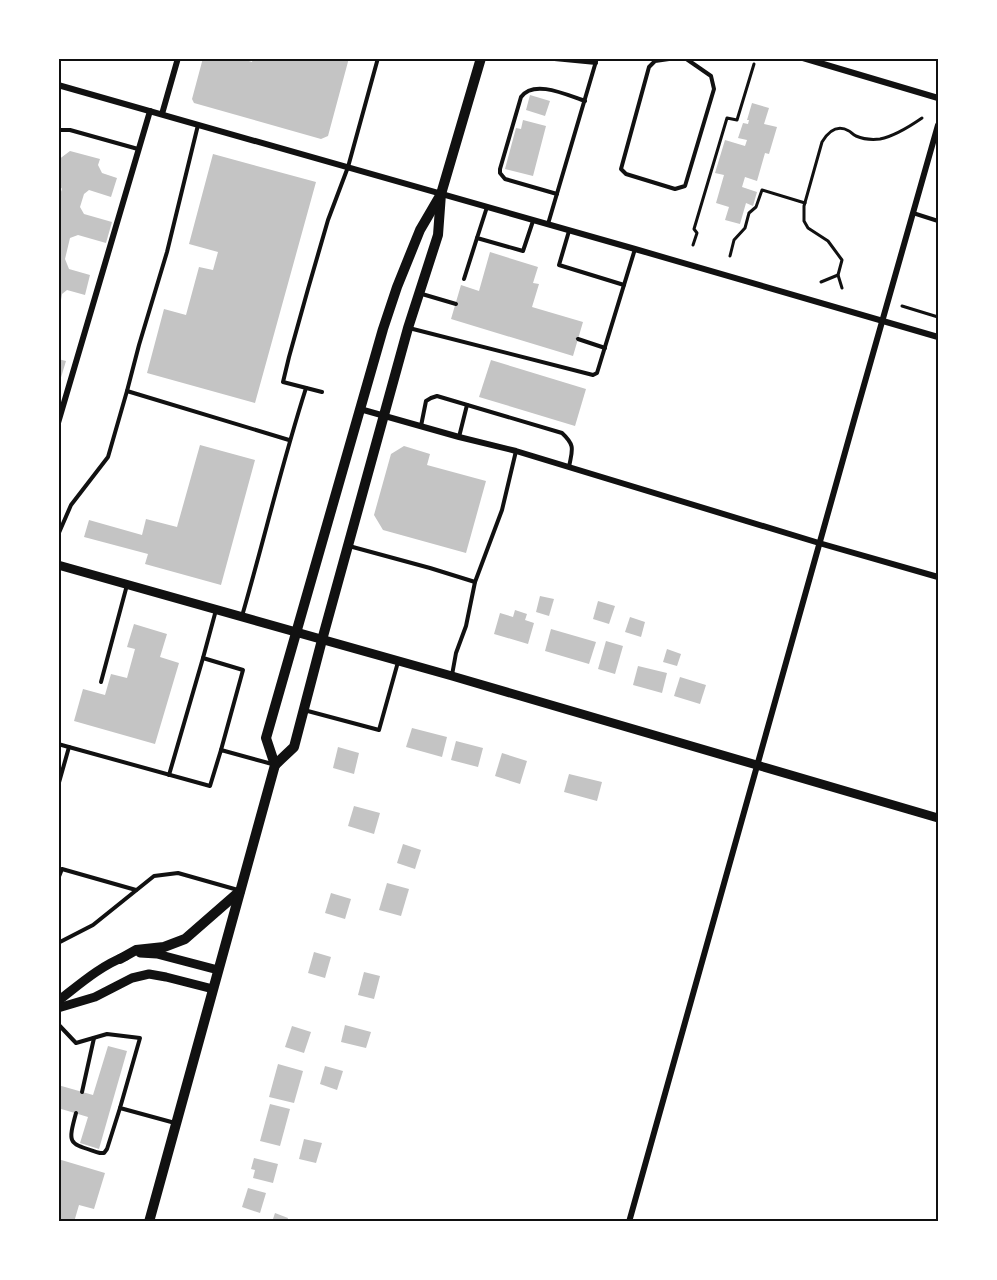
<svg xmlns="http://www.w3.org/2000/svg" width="997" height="1280" font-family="'Playfair Display',serif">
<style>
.building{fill:#c4c4c4}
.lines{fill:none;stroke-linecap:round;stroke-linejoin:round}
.path{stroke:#111;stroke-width:3}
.service{stroke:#111;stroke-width:4}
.minor{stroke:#111;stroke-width:6}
.tertiary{stroke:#111;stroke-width:9}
.secondary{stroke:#111;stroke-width:10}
.neatline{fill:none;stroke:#111;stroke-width:2}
</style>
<rect width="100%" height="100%" fill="#fff"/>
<g class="building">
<path d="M 203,58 L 239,58 L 252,62 L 253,58 L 349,58 L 328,136 L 321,139 L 194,103 L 192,99 Z"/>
<path d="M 530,95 L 550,101 L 545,116 L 526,110 Z"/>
<path d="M 752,103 L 769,108 L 764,124 L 777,127 L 769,154 L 765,153 L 757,181 L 745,177 L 742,187 L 757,192 L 753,206 L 746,203 L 740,224 L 725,220 L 729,207 L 716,203 L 724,175 L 715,173 L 725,140 L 745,146 L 747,140 L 738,138 L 743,123 L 748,124 L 749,120 L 747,120 Z"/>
<path d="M 523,120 L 546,126 L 533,176 L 505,169 L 516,128 L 521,129 Z"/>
<path d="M 70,151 L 100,159 L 98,165 L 102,173 L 117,178 L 111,197 L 89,190 L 84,194 L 80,207 L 84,214 L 112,222 L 106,243 L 78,235 L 70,238 L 65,259 L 69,269 L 90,275 L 85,295 L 67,290 L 62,294 L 61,300 L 58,299 L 58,200 L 62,189 L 58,183 L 58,160 Z"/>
<path d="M 213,154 L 316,182 L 255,403 L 147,373 L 164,309 L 186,315 L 199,267 L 213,270 L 218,252 L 189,244 Z"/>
<path d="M 490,252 L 538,267 L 533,283 L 539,284 L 532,307 L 583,322 L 573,356 L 451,319 L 461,285 L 479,291 Z"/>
<path d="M 58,359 L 66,361 L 59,384 L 58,384 Z"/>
<path d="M 491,360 L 586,389 L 575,426 L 479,397 Z"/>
<path d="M 200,445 L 255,460 L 221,585 L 145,564 L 148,554 L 84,537 L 89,520 L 142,535 L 146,519 L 177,527 Z"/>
<path d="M 404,446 L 430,454 L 427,465 L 486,481 L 466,553 L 383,530 L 374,515 L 391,454 Z"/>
<path d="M 540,596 L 554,599 L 549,616 L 536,612 Z"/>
<path d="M 598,601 L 615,606 L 609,624 L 593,619 Z"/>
<path d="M 515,610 L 527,614 L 525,620 L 534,623 L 528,644 L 494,634 L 500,613 L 513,617 Z"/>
<path d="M 630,617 L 645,622 L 641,637 L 625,632 Z"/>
<path d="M 134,624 L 167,634 L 160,657 L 179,663 L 155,744 L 74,721 L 83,689 L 105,695 L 111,674 L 127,678 L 135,649 L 127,647 Z"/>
<path d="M 551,629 L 596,642 L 589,664 L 545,651 Z"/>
<path d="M 606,641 L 623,646 L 615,674 L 598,669 Z"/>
<path d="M 667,649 L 681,654 L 677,666 L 663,662 Z"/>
<path d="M 638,666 L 667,673 L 662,693 L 633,685 Z"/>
<path d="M 680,677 L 706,685 L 700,704 L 674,696 Z"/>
<path d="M 412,728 L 447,737 L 442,757 L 406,747 Z"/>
<path d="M 456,741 L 483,748 L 478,767 L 451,760 Z"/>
<path d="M 338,747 L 359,753 L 354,774 L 333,768 Z"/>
<path d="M 502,753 L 527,761 L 520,784 L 495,776 Z"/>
<path d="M 569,774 L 602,782 L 597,801 L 564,792 Z"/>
<path d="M 354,806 L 380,813 L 374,834 L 348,826 Z"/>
<path d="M 403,844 L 421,850 L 415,869 L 397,863 Z"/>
<path d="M 387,883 L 409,889 L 401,916 L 379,910 Z"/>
<path d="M 331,893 L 351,899 L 345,919 L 325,913 Z"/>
<path d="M 314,952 L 331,957 L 325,978 L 308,973 Z"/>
<path d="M 364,972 L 380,976 L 374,999 L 358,995 Z"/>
<path d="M 345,1025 L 371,1032 L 366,1048 L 341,1042 Z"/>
<path d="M 292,1026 L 311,1032 L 304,1053 L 285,1047 Z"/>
<path d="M 108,1046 L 127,1051 L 99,1149 L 80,1143 L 88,1117 L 58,1108 L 58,1085 L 93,1095 Z"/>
<path d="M 278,1064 L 303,1071 L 294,1103 L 269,1097 Z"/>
<path d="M 325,1066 L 343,1071 L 337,1090 L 320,1084 Z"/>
<path d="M 270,1104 L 290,1109 L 280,1146 L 260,1141 Z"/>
<path d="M 304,1139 L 322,1143 L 316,1163 L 299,1159 Z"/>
<path d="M 254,1158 L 278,1164 L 273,1183 L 253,1178 L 255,1170 L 251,1169 Z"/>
<path d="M 58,1159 L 105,1173 L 94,1209 L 79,1205 L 74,1222 L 58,1222 Z"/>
<path d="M 248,1188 L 266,1193 L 260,1213 L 242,1207 Z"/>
<path d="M 275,1213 L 288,1218 L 287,1222 L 272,1222 Z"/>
</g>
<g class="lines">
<g class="path">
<path d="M 693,245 L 697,233 L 694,229 L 727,118 L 737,120 L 754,64"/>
<path d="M 730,256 L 734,240 L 745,228 L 749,213 L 756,207 L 762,190 L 805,203"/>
<path d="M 821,282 L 838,275"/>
<path d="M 842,288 L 838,275 L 842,260 L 828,241 L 808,228 L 804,221 L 804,206 L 822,142 C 828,132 837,124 849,131 C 851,132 853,135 856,136 C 863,139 872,140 880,139 C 895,136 909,127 922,118"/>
<path d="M 902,306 L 938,317"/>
</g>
<g class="service">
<path d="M 544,58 L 596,63"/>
<path d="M 676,58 L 655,61 L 649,67 L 621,169 L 626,174 L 675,189 L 685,186 L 714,89 L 711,76 L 685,58"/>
<path d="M 58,130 L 70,130 L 138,149"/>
<path d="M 557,194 L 505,179 L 500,173 L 500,169 L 521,97 C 534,79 567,95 585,101"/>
<path d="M 487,207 L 477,238 L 523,251 L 533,221"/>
<path d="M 913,213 L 938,221"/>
<path d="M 548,224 L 597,58"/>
<path d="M 569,231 L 559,265 L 624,285"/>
<path d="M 464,279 L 477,238"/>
<path d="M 422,294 L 456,304"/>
<path d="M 409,328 L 593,375 L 597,373 L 635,249"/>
<path d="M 578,339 L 605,348"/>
<path d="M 127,391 L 289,440"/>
<path d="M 322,392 L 283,382 L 289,357 L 308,289 L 328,220 L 348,167 L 378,58"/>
<path d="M 421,426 L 426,401 L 431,398 L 437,396 L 562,433 C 576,446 572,450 569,467"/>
<path d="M 459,437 L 467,405"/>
<path d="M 58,535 L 71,505 L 108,457 L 127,391 L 139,345 L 167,252 L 198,125"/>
<path d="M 349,546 L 430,568 L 475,582"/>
<path d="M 216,610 L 203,658 L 243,670 L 221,750"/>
<path d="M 242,616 C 264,540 282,463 306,388"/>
<path d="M 452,675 L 456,653 L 466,626 L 475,582 L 502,510 L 516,451"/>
<path d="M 101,682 L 127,585"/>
<path d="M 304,710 L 379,730 L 398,662"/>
<path d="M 58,744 L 210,786 L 221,750 L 272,764"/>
<path d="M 169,775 L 203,658"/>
<path d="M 58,786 L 69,747"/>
<path d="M 58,879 L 62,869 L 136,890"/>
<path d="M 58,943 L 93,925 L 154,876 L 178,873 L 238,890"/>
<path d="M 58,1024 L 76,1043 L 107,1034 L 140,1038 L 120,1108 L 175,1123"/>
<path d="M 82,1092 L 94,1038"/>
<path d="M 76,1113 C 67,1146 69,1143 100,1153 L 104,1153 L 107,1149 L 120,1108"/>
</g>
<g class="minor">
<path d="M 803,58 L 938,98"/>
<path d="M 58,85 L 635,249 L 938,337"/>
<path d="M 162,114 L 178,58"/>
<path d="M 360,409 L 459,437 L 516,451 L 819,543 L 938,577"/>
<path d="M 58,423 L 150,111"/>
<path d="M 629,1222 C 733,856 833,490 938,125"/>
</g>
<g class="tertiary">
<path d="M 58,565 L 452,676 L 938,818"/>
<path d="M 140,953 L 157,954 L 218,970"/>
<path d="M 58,1001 C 80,984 100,966 126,956"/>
<path d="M 58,1008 L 95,997 L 132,978 L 149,974 L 166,977 L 213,989"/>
</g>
<g class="secondary">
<path d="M 275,765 L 294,747 L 322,640 L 408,328 L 438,235 L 441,194 L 481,58"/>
<path d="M 120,959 L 136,950 L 164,947 L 185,939 L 240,891"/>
<path d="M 149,1222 L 275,765 L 266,738 L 383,329 L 397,287 L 420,230 L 441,194"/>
</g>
</g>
<rect width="997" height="1280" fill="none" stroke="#ffffff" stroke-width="120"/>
<rect x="60" y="60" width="877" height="1160" class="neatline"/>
</svg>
